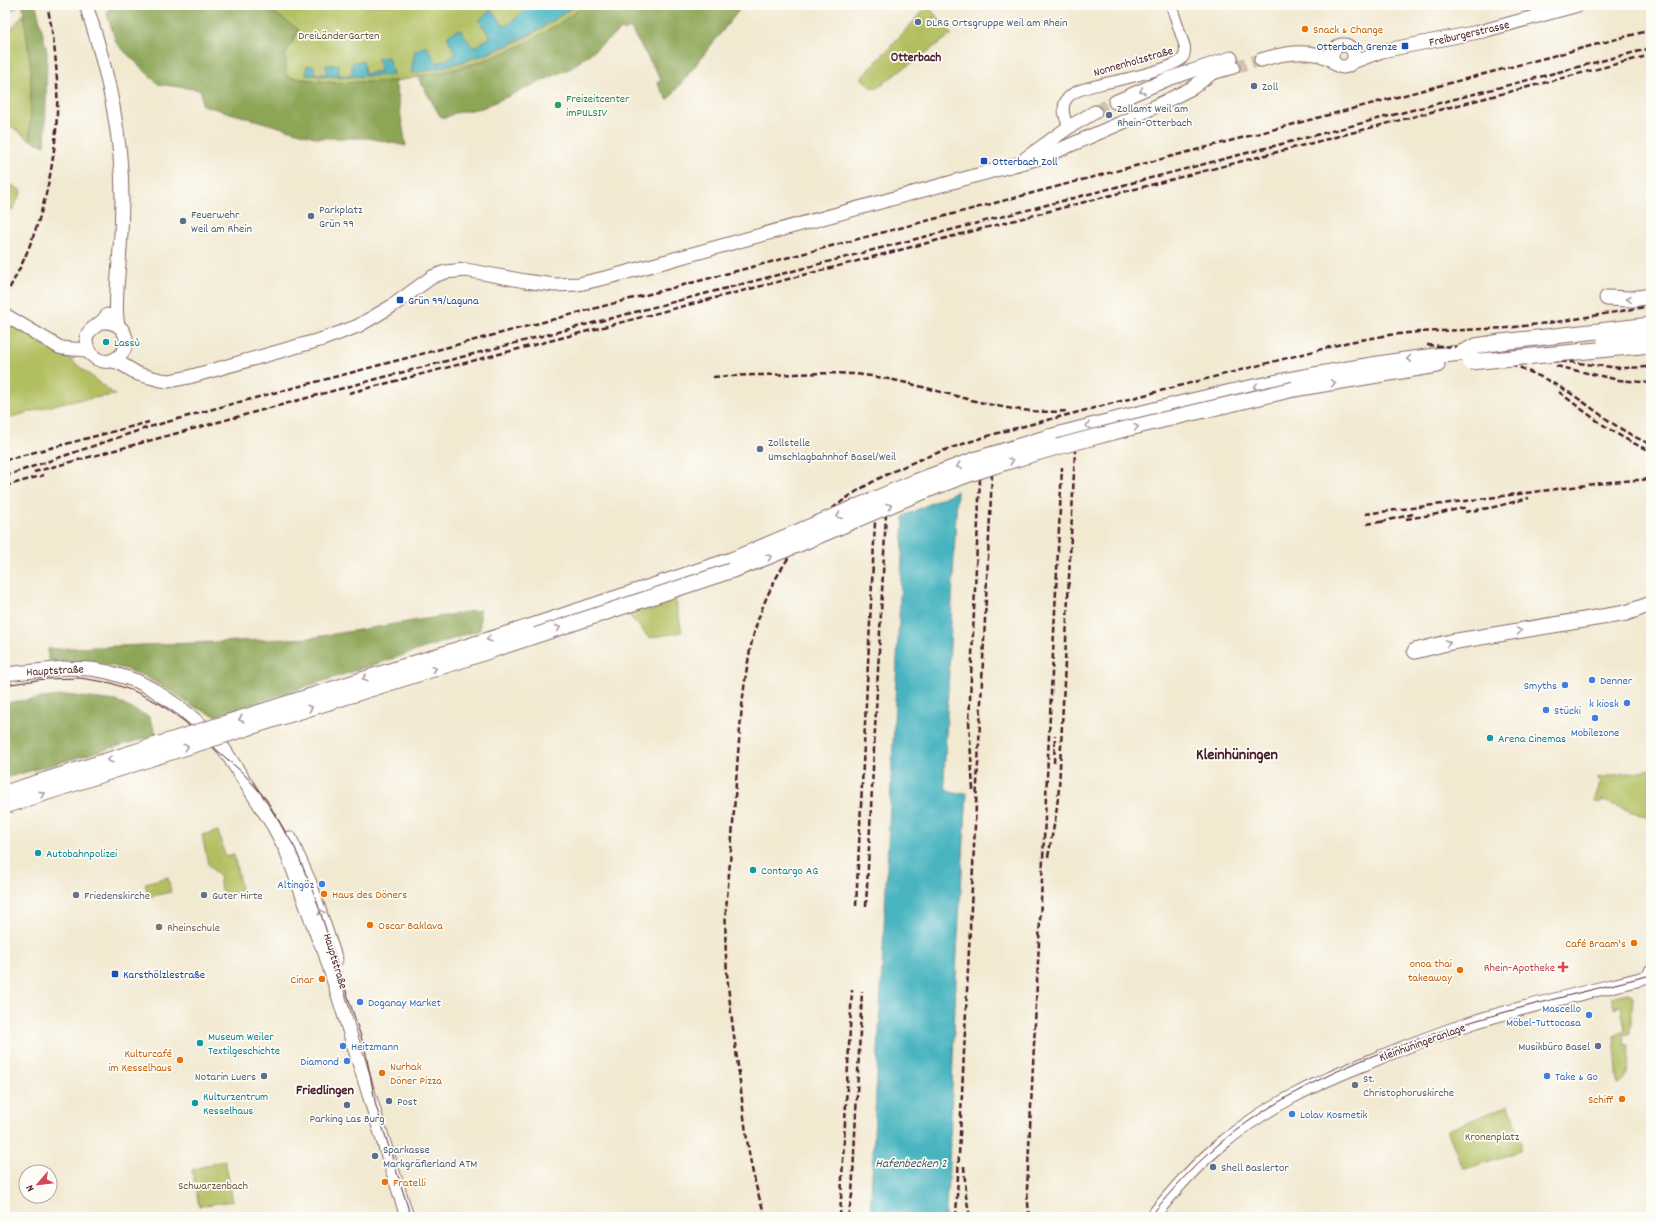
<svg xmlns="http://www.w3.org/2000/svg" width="1656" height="1222" font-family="Dekko,sans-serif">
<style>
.green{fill:#b2bf61;stroke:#7e6f46;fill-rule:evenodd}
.forest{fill:#8da657;stroke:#6c6241}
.water{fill:#46b4c0;stroke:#486a76}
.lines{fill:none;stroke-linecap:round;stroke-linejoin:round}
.stream{stroke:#46b4c0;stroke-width:2.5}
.major-tunnel{stroke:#d0c1b0;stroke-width:13;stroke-dasharray:13 6;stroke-linecap:butt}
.minor-casing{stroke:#856665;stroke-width:12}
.major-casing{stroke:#856665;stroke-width:15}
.highway-casing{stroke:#856665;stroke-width:17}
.minor{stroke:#fff;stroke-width:10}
.major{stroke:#fff;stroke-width:13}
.highway{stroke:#fff;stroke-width:15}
.tram{stroke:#4a1f2b;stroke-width:1}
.rail{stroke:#4a1f2b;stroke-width:2.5;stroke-dasharray:6 3;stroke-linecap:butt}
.highway-bridge-casing{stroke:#856665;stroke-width:17;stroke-linecap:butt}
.highway-bridge{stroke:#fff;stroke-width:15}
.oneway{stroke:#ae9aa0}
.service-dot{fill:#5c6f8a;stroke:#fdfcf7;stroke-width:1.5}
.food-dot{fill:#e8710a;stroke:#fdfcf7;stroke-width:1.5}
.transit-dot{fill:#1a4fb4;stroke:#fdfcf7;stroke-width:1.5}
.leisure-dot{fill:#2e9e5b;stroke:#fdfcf7;stroke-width:1.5}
.culture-dot{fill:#0f9aa8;stroke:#fdfcf7;stroke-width:1.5}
.shop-dot{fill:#3f7fe0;stroke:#fdfcf7;stroke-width:1.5}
.worship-dot{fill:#6b7280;stroke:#fdfcf7;stroke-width:1.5}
.education-dot{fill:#8d6e63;stroke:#fdfcf7;stroke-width:1.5}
.health-dot{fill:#e0444e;stroke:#fdfcf7;stroke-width:1.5}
.labels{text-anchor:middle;stroke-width:3.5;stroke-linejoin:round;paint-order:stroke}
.service-label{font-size:12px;fill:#4e5e75;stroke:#fdfcf7;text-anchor:start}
.food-label{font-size:12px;fill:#c56008;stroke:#fdfcf7;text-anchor:start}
.street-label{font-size:12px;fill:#4a1f2b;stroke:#fdfcf7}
.park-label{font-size:12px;fill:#6e573e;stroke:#fdfcf7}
.transit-label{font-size:12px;fill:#164399;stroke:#fdfcf7;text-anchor:start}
.leisure-label{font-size:12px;fill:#27864d;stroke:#fdfcf7;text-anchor:start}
.culture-label{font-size:12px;fill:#0d838f;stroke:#fdfcf7;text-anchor:start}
.shop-label{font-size:12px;fill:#366cbe;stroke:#fdfcf7;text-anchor:start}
.worship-label{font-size:12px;fill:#5b616d;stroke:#fdfcf7;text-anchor:start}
.education-label{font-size:12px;fill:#785e54;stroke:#fdfcf7;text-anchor:start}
.health-label{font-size:12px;fill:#be3a42;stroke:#fdfcf7;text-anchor:end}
.neighbourhood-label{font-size:13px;font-weight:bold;fill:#4a1f2b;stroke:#fdfcf7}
.water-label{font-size:13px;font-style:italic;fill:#485b67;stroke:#fdfcf7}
.quarter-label{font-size:14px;font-weight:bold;fill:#4a1f2b;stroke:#fdfcf7}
.district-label{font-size:16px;font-weight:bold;fill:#4a1f2b;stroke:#fdfcf7}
</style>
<rect width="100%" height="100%" fill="#fdfcf7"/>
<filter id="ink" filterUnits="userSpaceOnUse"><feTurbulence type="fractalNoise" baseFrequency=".025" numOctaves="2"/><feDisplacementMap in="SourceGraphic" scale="8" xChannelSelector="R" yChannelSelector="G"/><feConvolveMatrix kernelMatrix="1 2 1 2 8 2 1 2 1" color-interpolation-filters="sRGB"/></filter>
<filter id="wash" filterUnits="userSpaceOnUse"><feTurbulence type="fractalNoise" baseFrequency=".012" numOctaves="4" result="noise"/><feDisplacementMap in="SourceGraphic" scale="16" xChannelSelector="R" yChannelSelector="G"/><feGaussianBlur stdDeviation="0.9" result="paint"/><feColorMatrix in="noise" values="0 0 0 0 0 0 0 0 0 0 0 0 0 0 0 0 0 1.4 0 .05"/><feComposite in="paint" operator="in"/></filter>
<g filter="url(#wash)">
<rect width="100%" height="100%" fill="#f2e9d1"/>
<g class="green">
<path d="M 263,5 L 521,5 L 526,11 L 505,27 L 491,10 L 479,20 L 491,38 L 472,48 L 447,36 L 456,55 L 436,64 L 415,50 L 412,73 C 446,68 495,54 526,37 C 543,28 559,16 575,5 L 584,5 L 565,21 L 530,42 L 491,58 L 442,73 L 395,81 L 336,83 L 286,77 L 285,55 L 299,30 ZM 388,57 L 393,75 L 344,77 L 307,75 L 327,74 L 326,65 L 338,65 L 339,76 L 352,75 L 363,61 L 365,74 L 380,71 Z"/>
<path d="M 928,6 L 950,32 L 951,35 L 875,89 L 871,88 L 861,78 Z"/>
<path d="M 24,13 L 31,70 L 30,140 L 5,122 L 5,38 Z"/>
<path d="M 5,181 L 22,191 L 12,210 L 5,206 Z"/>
<path d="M 5,320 L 61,352 L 115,395 L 65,402 L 5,419 Z"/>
<path d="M 675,597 L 682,632 L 649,638 L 627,613 Z"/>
<path d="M 1651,769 L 1651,819 L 1601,800 L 1600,803 L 1594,801 L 1601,781 L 1597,778 Z"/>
<path d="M 218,831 L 225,856 L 234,854 L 242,894 L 222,897 L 219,876 L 208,864 L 202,835 Z"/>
<path d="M 168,877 L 171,892 L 148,897 L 145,883 Z"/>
<path d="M 1627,993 L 1631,994 L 1633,998 L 1630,1034 L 1624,1035 L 1625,1045 L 1629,1045 C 1628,1057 1632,1079 1618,1084 L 1614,1036 L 1625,1031 L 1621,1005 L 1614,1008 L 1611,997 Z"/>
<path d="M 1509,1105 L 1522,1143 L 1520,1151 L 1466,1169 L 1463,1168 L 1447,1130 Z"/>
<path d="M 225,1160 L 233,1201 L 199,1206 L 192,1170 Z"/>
</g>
<g class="forest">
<path d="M 22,5 L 36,5 L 47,52 L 45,146 L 30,140 L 31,70 L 23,7 Z"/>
<path d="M 110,5 L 263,5 L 299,30 L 285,55 L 287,77 L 336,83 L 395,81 L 406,146 L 369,138 L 318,138 L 202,105 L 201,90 L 158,84 L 116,43 L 107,14 Z"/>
<path d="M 584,5 L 743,5 L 668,100 L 657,83 L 661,79 L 630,28 L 624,31 L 622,29 L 571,68 L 482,108 L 455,113 L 445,118 L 440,116 L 417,76 C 477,69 537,44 584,5 Z"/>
<path d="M 480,610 L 480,630 L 216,716 L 192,706 L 172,692 L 144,676 L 125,669 L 94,662 L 48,660 L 48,649 L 310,638 Z"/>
<path d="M 66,695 L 116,701 L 149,717 L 157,735 L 5,778 L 5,703 Z"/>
</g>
<g class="water">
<path d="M 521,5 L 575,5 C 528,41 470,64 411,73 L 415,50 L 427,46 L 437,64 L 456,55 L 447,36 L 460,29 L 473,48 L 491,37 L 479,20 L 491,10 L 505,27 L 525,11 Z"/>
<path d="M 388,57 L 393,75 L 344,77 L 306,75 L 307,66 L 314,66 L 315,74 L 327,74 L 326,65 L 338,65 L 339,76 L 352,75 L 352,63 L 363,61 L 365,74 L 380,71 L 378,58 Z"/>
<path d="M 957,491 L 944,779 C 945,795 954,793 967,793 L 957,952 L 949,1169 L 945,1217 L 870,1217 L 904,516 Z"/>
</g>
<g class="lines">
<path class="stream" d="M 5,14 L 18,5"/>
</g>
</g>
<g filter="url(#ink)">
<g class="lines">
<g class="major-tunnel">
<path d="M 1233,67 L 1261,60"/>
<path d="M 1095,112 L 1115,102"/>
</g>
<g class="minor-casing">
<path id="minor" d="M 1069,127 C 1051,93 1081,89 1106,83 C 1121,80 1174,68 1182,59 C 1185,56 1185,52 1185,47 L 1171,5"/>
</g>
<g class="major-casing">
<g id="major">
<path d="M 86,5 C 107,67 122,132 122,198 C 122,219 121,241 119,262 C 118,279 114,309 118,325"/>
<circle cx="1343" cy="56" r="11"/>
<path d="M 1261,60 C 1283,53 1311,48 1332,60"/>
<path d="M 1353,62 L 1382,51 L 1483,31 L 1578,5"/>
<path d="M 1115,102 L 1168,79 L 1231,58"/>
<path d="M 1026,158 L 1069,127 L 1095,112"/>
<path d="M 5,315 L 59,347 C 67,350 76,348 84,350 C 90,352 92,356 97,359 C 112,367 127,354 126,338 C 123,326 114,321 102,322"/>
<path d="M 90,353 C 77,328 100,329 107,315"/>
<path d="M 112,361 L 120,363 L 138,374 L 161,380 L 169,381 L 189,377 L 323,339 L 358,326 L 392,306 L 432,277 L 445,272 L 466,270 L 525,281 L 555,285 L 579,284 L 613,276 L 1043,157 L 1128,120 L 1192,88 L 1212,73 L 1233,67"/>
<path d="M 5,674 L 65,668 L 91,669 L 108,672 L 137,681 L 154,690 L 182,709 L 202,726 L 224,749 L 274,827 L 286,850 L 318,938 L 324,950 L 407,1217"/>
<path d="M 290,838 L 310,883 L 336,960"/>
<path d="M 1152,1217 C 1174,1190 1197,1163 1225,1141 C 1266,1107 1314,1084 1364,1064 C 1401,1048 1438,1034 1477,1021 C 1533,1004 1592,991 1649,977 L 1651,971"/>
</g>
</g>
<g class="highway-casing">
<g id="highway">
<path d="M 1607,298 L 1632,299 L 1651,296"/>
<path d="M 1294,389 L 1437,365"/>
<path d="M 1049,437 C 1185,401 1322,368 1461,353"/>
<path d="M 526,628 L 734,559"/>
<path d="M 1415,651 L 1451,642 L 1626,613 L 1651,604"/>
<path d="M 5,793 L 147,748"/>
<path d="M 5,806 L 149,759"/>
</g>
</g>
<use href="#minor" class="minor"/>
<use href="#major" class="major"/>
<use href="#highway" class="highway"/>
<g class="tram">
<path d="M 5,685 L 44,679 L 80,678 L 111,683 L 136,692 L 160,704 L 184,721 L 243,773 L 266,799 L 295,848 L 316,899 L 365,1049 L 376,1106 L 411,1217"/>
<path d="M 1150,1217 C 1172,1189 1197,1162 1225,1139 C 1343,1045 1508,1011 1651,975"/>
</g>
<g class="rail">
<path d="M 5,296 C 56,210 69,102 47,5"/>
<path d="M 1427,345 L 1455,347 L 1496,352 L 1531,360 L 1569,362 L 1620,368 L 1651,367"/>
<path d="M 1495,357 C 1521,368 1549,379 1573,395 C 1599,412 1621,433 1651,444"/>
<path d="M 1556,366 L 1619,380 L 1651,383"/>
<path d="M 713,377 C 741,375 768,375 795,374 C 823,373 850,372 877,377 C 940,387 1002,417 1067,411"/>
<path d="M 1559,392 C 1588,414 1617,438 1651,451"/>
<path d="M 349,393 L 1651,55"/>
<path d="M 5,460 L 149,422"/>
<path d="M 34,472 L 373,380 L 1651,48"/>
<path d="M 5,476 L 146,428 L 213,409 L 1651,30"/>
<path d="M 5,486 L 44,475"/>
<path d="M 1465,512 L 1494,507 L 1529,498"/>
<path d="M 1365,514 L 1610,482 L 1651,479"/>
<path d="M 1406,519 L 1437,514 L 1467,507"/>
<path d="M 1381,522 L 1413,514"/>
<path d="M 1367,524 L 1386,521"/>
<path d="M 1054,763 L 1055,735"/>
<path d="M 973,790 L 969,722 L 980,478"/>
<path d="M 1048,857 L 1056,815 L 1059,788 L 1075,451"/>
<path d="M 856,906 L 875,522"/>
<path d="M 866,906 L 886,514"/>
<path d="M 964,1166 L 966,1196 L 970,1217"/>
<path d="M 766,1217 C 748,1171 745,1122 739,1074 C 732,1019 723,965 726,910 C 730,862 734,815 737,767 C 740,730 742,693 749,656 C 757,608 781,560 815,525 C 861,476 943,449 1005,431 L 1349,342 L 1389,335 L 1418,332 L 1507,328 L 1563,321 L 1651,306"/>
<path d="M 840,1217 L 852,990"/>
<path d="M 848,1217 L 852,1195 L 862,991"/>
<path d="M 956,1217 L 992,475"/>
<path d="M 1029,1217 L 1027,1189 L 1062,467"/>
</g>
<g class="highway-bridge-casing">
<g id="highway-bridge">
<path d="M 1605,340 L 1644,337"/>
<path d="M 1461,353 L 1476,346 L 1501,342 L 1651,325"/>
<path d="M 1470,362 L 1651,345"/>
<path d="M 734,559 L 915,482 L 974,460 L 1049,437"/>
<path d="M 147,748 L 526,628"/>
<path d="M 149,759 L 459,661 L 733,570 C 814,541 891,501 973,473 C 1078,437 1187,415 1294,389"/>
</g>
</g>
<use href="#highway-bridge" class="highway-bridge"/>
</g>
<defs><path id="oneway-chevron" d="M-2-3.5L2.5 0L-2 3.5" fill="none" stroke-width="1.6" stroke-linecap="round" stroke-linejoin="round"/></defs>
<g class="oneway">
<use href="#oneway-chevron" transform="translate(1142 91) rotate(156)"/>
<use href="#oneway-chevron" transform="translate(1629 299) rotate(179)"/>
<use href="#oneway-chevron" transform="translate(1409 359) rotate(172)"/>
<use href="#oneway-chevron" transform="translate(1333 383) rotate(-10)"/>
<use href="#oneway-chevron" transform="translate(1256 387) rotate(168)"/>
<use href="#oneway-chevron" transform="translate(1088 426) rotate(165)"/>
<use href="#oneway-chevron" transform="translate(1136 427) rotate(-13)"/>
<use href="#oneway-chevron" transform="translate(1011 461) rotate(-18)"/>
<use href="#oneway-chevron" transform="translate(959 466) rotate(159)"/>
<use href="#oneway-chevron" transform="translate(889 506) rotate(-23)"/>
<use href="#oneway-chevron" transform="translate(839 516) rotate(157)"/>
<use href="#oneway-chevron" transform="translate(769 557) rotate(-23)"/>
<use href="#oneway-chevron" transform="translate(558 628) rotate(-19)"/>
<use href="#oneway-chevron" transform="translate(1519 631) rotate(-10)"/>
<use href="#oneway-chevron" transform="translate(489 639) rotate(163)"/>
<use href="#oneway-chevron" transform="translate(1448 643) rotate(-11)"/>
<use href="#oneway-chevron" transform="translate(434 669) rotate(-17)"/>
<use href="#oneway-chevron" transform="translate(365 678) rotate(162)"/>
<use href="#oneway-chevron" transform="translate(310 708) rotate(-17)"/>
<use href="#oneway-chevron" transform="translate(241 719) rotate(162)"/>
<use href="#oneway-chevron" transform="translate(186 747) rotate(-17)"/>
<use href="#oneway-chevron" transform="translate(110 760) rotate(163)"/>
<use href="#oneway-chevron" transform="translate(42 794) rotate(-18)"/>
<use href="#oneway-chevron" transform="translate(321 912) rotate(-108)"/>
</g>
</g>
<g class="service-dot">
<circle cx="918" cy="22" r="4"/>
<circle cx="1254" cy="86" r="4"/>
<circle cx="1109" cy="115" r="4"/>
<circle cx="311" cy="216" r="4"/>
<circle cx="183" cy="221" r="4"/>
<circle cx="760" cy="449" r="4"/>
<circle cx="1598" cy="1046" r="4"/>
<circle cx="264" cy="1076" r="4"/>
<circle cx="389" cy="1101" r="4"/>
<circle cx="347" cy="1105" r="4"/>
<circle cx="375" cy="1156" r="4"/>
<circle cx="1213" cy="1167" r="4"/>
</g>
<g class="food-dot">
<circle cx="1305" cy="29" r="4"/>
<circle cx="324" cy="894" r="4"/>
<circle cx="370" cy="925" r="4"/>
<circle cx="1634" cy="943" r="4"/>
<circle cx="1460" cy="970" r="4"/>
<circle cx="322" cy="979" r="4"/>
<circle cx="180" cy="1060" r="4"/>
<circle cx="382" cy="1073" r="4"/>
<circle cx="1622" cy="1099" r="4"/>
<circle cx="385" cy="1182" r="4"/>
</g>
<g class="transit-dot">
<rect x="1401" y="42" width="8" height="8" rx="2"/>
<rect x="980" y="157" width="8" height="8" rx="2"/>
<rect x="396" y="296" width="8" height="8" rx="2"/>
<rect x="111" y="970" width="8" height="8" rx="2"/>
</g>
<circle class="leisure-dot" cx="558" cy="105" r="4"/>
<g class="culture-dot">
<circle cx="106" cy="342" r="4"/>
<circle cx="1490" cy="738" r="4"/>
<circle cx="38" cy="853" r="4"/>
<circle cx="753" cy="870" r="4"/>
<circle cx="200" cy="1043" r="4"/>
<circle cx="195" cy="1103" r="4"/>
</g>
<g class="shop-dot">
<circle cx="1592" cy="680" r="4"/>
<circle cx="1565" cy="685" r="4"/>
<circle cx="1627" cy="703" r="4"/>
<circle cx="1546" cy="710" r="4"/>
<circle cx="1595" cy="718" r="4"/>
<circle cx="322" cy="884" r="4"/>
<circle cx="360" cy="1002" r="4"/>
<circle cx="1589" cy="1015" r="4"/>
<circle cx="343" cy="1046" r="4"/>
<circle cx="347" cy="1061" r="4"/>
<circle cx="1547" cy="1076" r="4"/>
<circle cx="1292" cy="1114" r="4"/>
</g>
<g class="worship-dot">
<circle cx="76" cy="895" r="4"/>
<circle cx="204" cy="895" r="4"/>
<circle cx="1355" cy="1085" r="4"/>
</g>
<circle class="education-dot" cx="159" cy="927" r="4"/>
<path class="health-dot" d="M1561 961h4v4h4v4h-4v4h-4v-4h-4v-4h4z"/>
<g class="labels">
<g class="service-label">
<text x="926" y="26">DLRG Ortsgruppe Weil am Rhein</text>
<text x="1262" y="90">Zoll</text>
<text x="1117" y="112">Zollamt Weil am<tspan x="1117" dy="14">Rhein-Otterbach</tspan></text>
<text x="319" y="213">Parkplatz<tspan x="319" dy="14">Grün 99</tspan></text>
<text x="191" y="218">Feuerwehr<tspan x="191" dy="14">Weil am Rhein</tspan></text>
<text x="768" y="446">Zollstelle<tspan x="768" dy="14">Umschlagbahnhof Basel/Weil</tspan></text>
<text x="1590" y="1050" text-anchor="end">Musikbüro Basel</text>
<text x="256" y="1080" text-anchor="end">Notarin Luers</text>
<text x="397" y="1105">Post</text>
<text x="347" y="1122" text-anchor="middle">Parking Las Burg</text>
<text x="383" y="1153">Sparkasse<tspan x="383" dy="14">Markgräflerland ATM</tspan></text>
<text x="1221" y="1171">Shell Baslertor</text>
</g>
<g class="food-label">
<text x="1313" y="33">Snack &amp; Change</text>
<text x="332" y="898">Haus des Döners</text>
<text x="378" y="929">Oscar Baklava</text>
<text x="1626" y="947" text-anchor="end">Café Braam's</text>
<text x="1452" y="967" text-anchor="end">onoa thai<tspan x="1452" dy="14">takeaway</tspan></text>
<text x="314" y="983" text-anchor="end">Cinar</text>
<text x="172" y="1057" text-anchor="end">Kulturcafé<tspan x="172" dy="14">im Kesselhaus</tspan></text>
<text x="390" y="1070">Nurhak<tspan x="390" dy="14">Döner Pizza</tspan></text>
<text x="1614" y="1103" text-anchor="end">Schiff</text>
<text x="393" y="1186">Fratelli</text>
</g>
<g class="street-label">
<text transform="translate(1469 33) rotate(-13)" y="4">Freiburgerstrasse</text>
<text transform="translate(1133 61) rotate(-16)" y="4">Nonnenholzstraße</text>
<text transform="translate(55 670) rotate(-3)" y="4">Hauptstraße</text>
<text transform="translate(336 961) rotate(73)" y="4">Hauptstraße</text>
<text transform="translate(1422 1042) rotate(-20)" y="4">Kleinhüningeranlage</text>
</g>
<g class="park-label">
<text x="339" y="39">DreiLänderGarten</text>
<text x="1492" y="1140">Kronenplatz</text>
<text x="213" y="1189">Schwarzenbach</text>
</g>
<g class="transit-label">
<text x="1397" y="50" text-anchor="end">Otterbach Grenze</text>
<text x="992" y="165">Otterbach Zoll</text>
<text x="408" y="304">Grün 99/Laguna</text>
<text x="123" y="978">Karsthölzlestraße</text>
</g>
<g class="leisure-label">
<text x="566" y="102">Freizeitcenter<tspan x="566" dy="14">imPULSIV</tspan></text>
</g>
<g class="culture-label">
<text x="114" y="346">Lassù</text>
<text x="1498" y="742">Arena Cinemas</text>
<text x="46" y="857">Autobahnpolizei</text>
<text x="761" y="874">Contargo AG</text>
<text x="208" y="1040">Museum Weiler<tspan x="208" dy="14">Textilgeschichte</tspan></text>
<text x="203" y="1100">Kulturzentrum<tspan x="203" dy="14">Kesselhaus</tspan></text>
</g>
<g class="shop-label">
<text x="1600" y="684">Denner</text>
<text x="1557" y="689" text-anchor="end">Smyths</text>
<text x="1619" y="707" text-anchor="end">k kiosk</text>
<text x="1554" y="714">Stücki</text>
<text x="1595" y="736" text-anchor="middle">Mobilezone</text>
<text x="314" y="888" text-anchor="end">Altingöz</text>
<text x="368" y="1006">Doganay Market</text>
<text x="1581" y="1012" text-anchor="end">Mascello<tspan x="1581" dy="14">Möbel-Tuttocasa</tspan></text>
<text x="351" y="1050">Heitzmann</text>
<text x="339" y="1065" text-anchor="end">Diamond</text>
<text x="1555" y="1080">Take &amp; Go</text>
<text x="1300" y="1118">Lolav Kosmetik</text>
</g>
<g class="worship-label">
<text x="84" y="899">Friedenskirche</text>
<text x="212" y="899">Guter Hirte</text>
<text x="1363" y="1082">St.<tspan x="1363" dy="14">Christophoruskirche</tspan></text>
</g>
<g class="education-label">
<text x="167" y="931">Rheinschule</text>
</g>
<g class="health-label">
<text x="1555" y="971">Rhein-Apotheke</text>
</g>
<g class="neighbourhood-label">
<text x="916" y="61">Otterbach</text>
</g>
<g class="water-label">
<text x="911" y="1167">Hafenbecken 2</text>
</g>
<g class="quarter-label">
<text x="325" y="1094">Friedlingen</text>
</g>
<g class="district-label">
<text x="1237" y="759">Kleinhüningen</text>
</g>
</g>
<rect width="1656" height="1222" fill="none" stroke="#fdfcf7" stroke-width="20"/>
<g transform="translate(38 1184) rotate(242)"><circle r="19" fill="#fdfcf7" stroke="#b5a4a5"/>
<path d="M0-3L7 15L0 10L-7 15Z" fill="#d1495b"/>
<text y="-6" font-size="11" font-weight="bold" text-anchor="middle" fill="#4a1f2b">N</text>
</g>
</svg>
